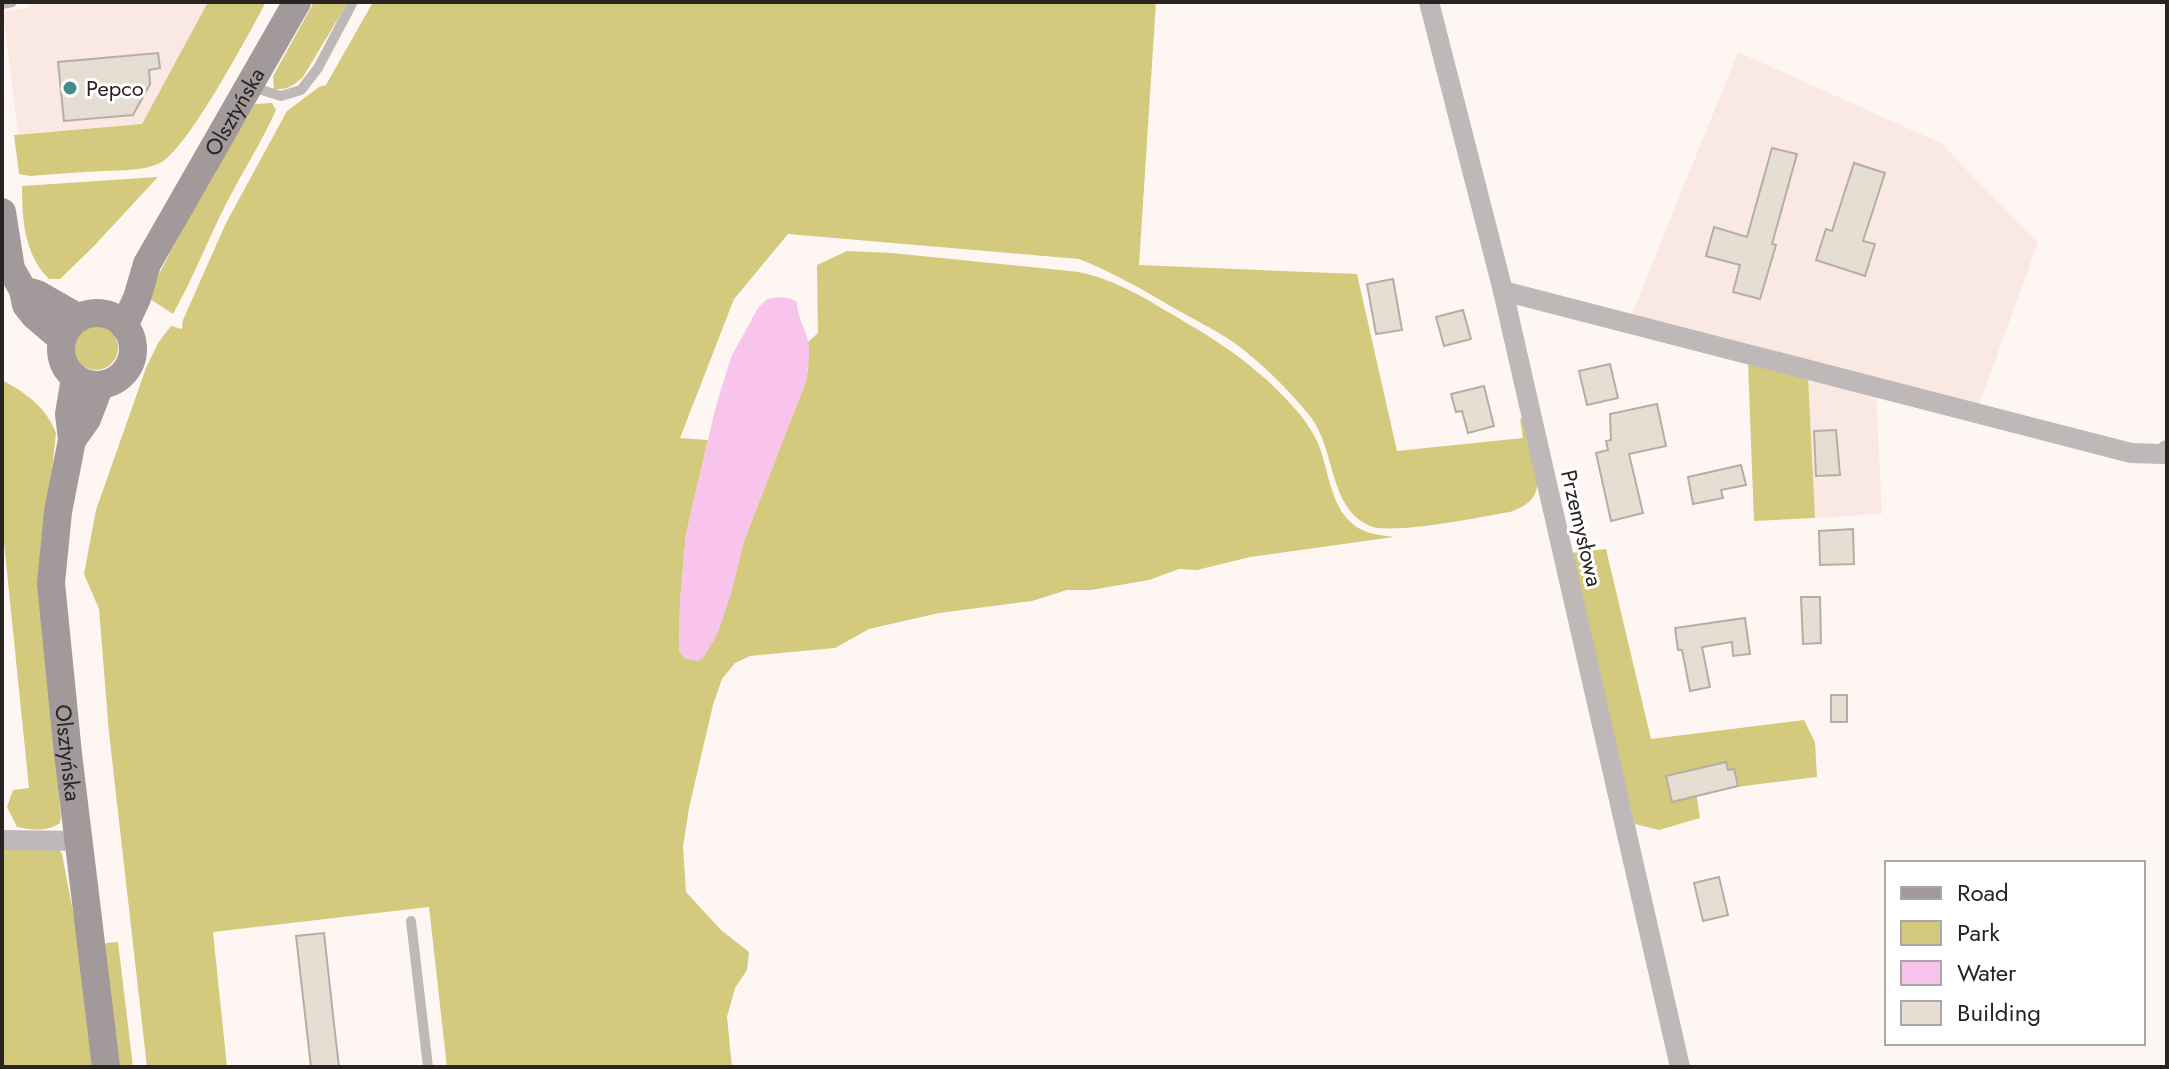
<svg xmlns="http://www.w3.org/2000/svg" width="2169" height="1069" font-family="Jost,sans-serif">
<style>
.built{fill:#fae9e3}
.green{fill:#d3ca7e}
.water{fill:#f9c4ec}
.building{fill:#e6ddd3;stroke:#b6ada4;stroke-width:2}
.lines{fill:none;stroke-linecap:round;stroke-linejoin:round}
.lane{stroke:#beb8b9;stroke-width:10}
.street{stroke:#beb8b9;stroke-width:20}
.secondary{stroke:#a2999a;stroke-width:28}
.poi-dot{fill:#448c8e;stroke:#fff;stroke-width:3}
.labels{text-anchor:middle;stroke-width:6;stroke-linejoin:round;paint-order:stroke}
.poi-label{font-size:22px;fill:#292422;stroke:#fff;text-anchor:start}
.street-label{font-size:22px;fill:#292422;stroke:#fff}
</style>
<rect width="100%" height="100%" fill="#fef6f3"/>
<g class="built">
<path d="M 28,2 L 208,2 L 142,124 L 18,134 L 3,12 L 29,8 Z"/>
<path d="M 1738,52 L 1941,143 L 2038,243 L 1979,405 L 1632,314 Z"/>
<path d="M 1808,375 L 1876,393 L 1882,514 L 1815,518 Z"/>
</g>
<g class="green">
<path d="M 208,2 L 266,2 C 249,33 186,153 158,164 C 141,171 122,170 104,171 C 79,172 55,174 30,176 L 19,174 L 14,135 L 142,124 Z"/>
<path d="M 314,2 L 348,2 L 303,77 C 293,86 287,90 274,89 L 273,76 Z"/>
<path d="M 373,2 L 1156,2 L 1139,265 L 1357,274 L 1397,451 L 1523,438 L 1520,419 L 1525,418 C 1528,430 1531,443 1533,456 C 1540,485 1542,501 1510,512 C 1481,517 1394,535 1370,526 C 1328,508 1336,449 1310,416 C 1291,392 1257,358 1230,340 C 1212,328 1191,318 1172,307 C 1142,289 1112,272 1079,259 L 788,234 L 734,299 L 680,438 L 708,440 L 686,534 L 680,602 L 679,650 L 685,659 L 737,563 L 745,538 L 806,381 L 808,368 L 808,342 L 818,333 L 817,265 L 847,251 L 892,253 L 1079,272 C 1112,279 1140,295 1168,312 C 1220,342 1258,366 1298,412 C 1305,421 1313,432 1318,443 C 1331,475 1330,521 1370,533 C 1378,535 1386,536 1394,537 L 1250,557 L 1197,570 L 1179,569 L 1149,580 L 1091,590 L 1067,590 L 1032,601 L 939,613 L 869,629 L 835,648 L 750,656 L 735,663 L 722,679 L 713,705 L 689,808 L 683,847 L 686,892 L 721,930 L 749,952 L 747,970 L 735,988 L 727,1017 L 732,1067 L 447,1067 L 429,907 L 213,932 L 227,1067 L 147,1067 L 109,733 L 99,609 L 84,574 L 96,510 L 146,368 L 158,343 L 171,326 L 182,329 L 183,320 L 226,223 L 287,111 L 319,87 L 326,85 Z"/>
<path d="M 272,103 L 276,110 C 260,146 238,179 221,214 C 205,247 191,282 173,314 L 147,297 L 197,201 L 255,104 Z"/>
<path d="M 158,177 L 93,247 L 60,279 L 49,279 C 24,255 22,219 22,186 Z"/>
<circle cx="96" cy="348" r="22"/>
<path d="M 1748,363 L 1808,375 L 1815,518 L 1754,521 Z"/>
<path d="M 2,380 C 26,393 46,407 56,433 L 42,570 L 42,625 L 61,817 L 60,823 C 47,832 32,830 17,827 L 7,807 L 13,790 L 29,788 L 2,523 Z"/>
<path d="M 1606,549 L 1651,739 L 1804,720 L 1815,742 L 1817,777 L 1696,792 L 1700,818 L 1659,830 L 1635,824 L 1570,553 Z"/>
<path d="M 2,847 L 57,847 L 62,854 L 84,970 L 95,1067 L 2,1067 Z"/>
<path d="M 118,942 L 133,1067 L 118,1067 L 104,949 L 106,943 Z"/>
</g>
<path class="water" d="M 778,297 L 789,298 L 797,302 C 797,317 805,327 808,341 C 811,353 808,369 806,381 L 745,538 L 730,597 L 717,635 L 703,658 L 698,661 L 685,659 L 679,650 L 680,602 L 686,534 L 716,406 L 731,357 L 758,308 L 767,299 Z"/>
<g class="building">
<path d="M 158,53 L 160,68 L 149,70 L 150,84 L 133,115 L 64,121 L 58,62 Z"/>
<path d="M 1772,148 L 1797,154 L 1772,244 L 1776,245 L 1760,299 L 1733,292 L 1740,265 L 1706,256 L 1714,227 L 1747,237 Z"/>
<path d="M 1854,163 L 1885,173 L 1863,241 L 1875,244 L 1865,276 L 1816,260 L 1826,229 L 1832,231 Z"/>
<path d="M 1393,279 L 1402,330 L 1376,334 L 1367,284 Z"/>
<path d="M 1463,310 L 1471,339 L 1444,346 L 1436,317 Z"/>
<path d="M 1610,364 L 1618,398 L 1587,405 L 1579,371 Z"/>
<path d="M 1484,386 L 1494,426 L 1468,433 L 1462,411 L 1456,412 L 1451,394 Z"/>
<path d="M 1657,404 L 1666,446 L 1629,454 L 1643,513 L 1611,521 L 1596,453 L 1608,450 L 1606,441 L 1611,440 L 1610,414 Z"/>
<path d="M 1836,430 L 1840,475 L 1816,476 L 1814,431 Z"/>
<path d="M 1741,465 L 1746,485 L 1721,490 L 1723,498 L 1693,504 L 1688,477 Z"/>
<path d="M 1853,529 L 1854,564 L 1820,565 L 1819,531 Z"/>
<path d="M 1801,597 L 1820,597 L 1821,643 L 1803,644 Z"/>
<path d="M 1745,618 L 1750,654 L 1733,656 L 1732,642 L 1702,647 L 1710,687 L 1690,691 L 1682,650 L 1678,650 L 1675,628 Z"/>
<rect x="1831" y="695" width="16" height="27"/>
<path d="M 1726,762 L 1728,770 L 1734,769 L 1738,786 L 1672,802 L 1666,776 Z"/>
<path d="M 1719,877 L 1728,915 L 1703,921 L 1694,883 Z"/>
<path d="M 324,933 L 334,1024 L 339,1067 L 311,1067 L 296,936 Z"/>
</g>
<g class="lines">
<g class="lane">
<path d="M 2,4 L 12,2"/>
<path d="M 252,87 L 281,96 L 301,90 L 318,68 L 353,2"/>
<path d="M 411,921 L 428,1067"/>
</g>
<g class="street">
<path d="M 1429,2 L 1503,291 L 1680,1067"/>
<path d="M 1503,291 L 2131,453 L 2162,454 L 2167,450"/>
<path d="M 2,840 L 80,841"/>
</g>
<g class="secondary">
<path d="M 2,212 L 11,269 L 23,290 L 26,305 L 34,315 L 62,339"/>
<path d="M 23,290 L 37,294 L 79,318"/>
<circle cx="97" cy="349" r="36"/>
<path id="s1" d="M 124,326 L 137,298 L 147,264 L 297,2"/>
<path id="s2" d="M 75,378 L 69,414 L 72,440 L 58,512 L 51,583 L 68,754 L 106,1067"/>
<path d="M 72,440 L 87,419 L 100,385"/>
</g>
</g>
<circle class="poi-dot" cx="70" cy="88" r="8"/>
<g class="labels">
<g class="poi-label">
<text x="86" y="96">Pepco</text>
</g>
<g class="street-label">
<text dy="8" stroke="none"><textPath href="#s1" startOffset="242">Olsztyńska</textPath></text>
<text transform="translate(1582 528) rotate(77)" y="8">Przemysłowa</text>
<text dy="8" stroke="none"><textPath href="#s2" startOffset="378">Olsztyńska</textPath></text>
</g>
</g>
<rect width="2169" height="1069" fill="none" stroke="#292422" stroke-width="8"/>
<rect x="1885" y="861" width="260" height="184" fill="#ffffff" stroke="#a9a7a7" stroke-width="2"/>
<rect x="1901" y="887" width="40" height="12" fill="#a2999a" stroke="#a9a7a7" stroke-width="2"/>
<text x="1957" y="901" font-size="24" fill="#292422">Road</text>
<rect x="1901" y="921" width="40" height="24" fill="#d3ca7e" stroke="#a9a7a7" stroke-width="2"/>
<text x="1957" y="941" font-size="24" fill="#292422">Park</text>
<rect x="1901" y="961" width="40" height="24" fill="#f9c4ec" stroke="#a9a7a7" stroke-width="2"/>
<text x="1957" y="981" font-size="24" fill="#292422">Water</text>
<rect x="1901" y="1001" width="40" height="24" fill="#e6ddd3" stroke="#a9a7a7" stroke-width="2"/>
<text x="1957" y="1021" font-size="24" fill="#292422">Building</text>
</svg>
